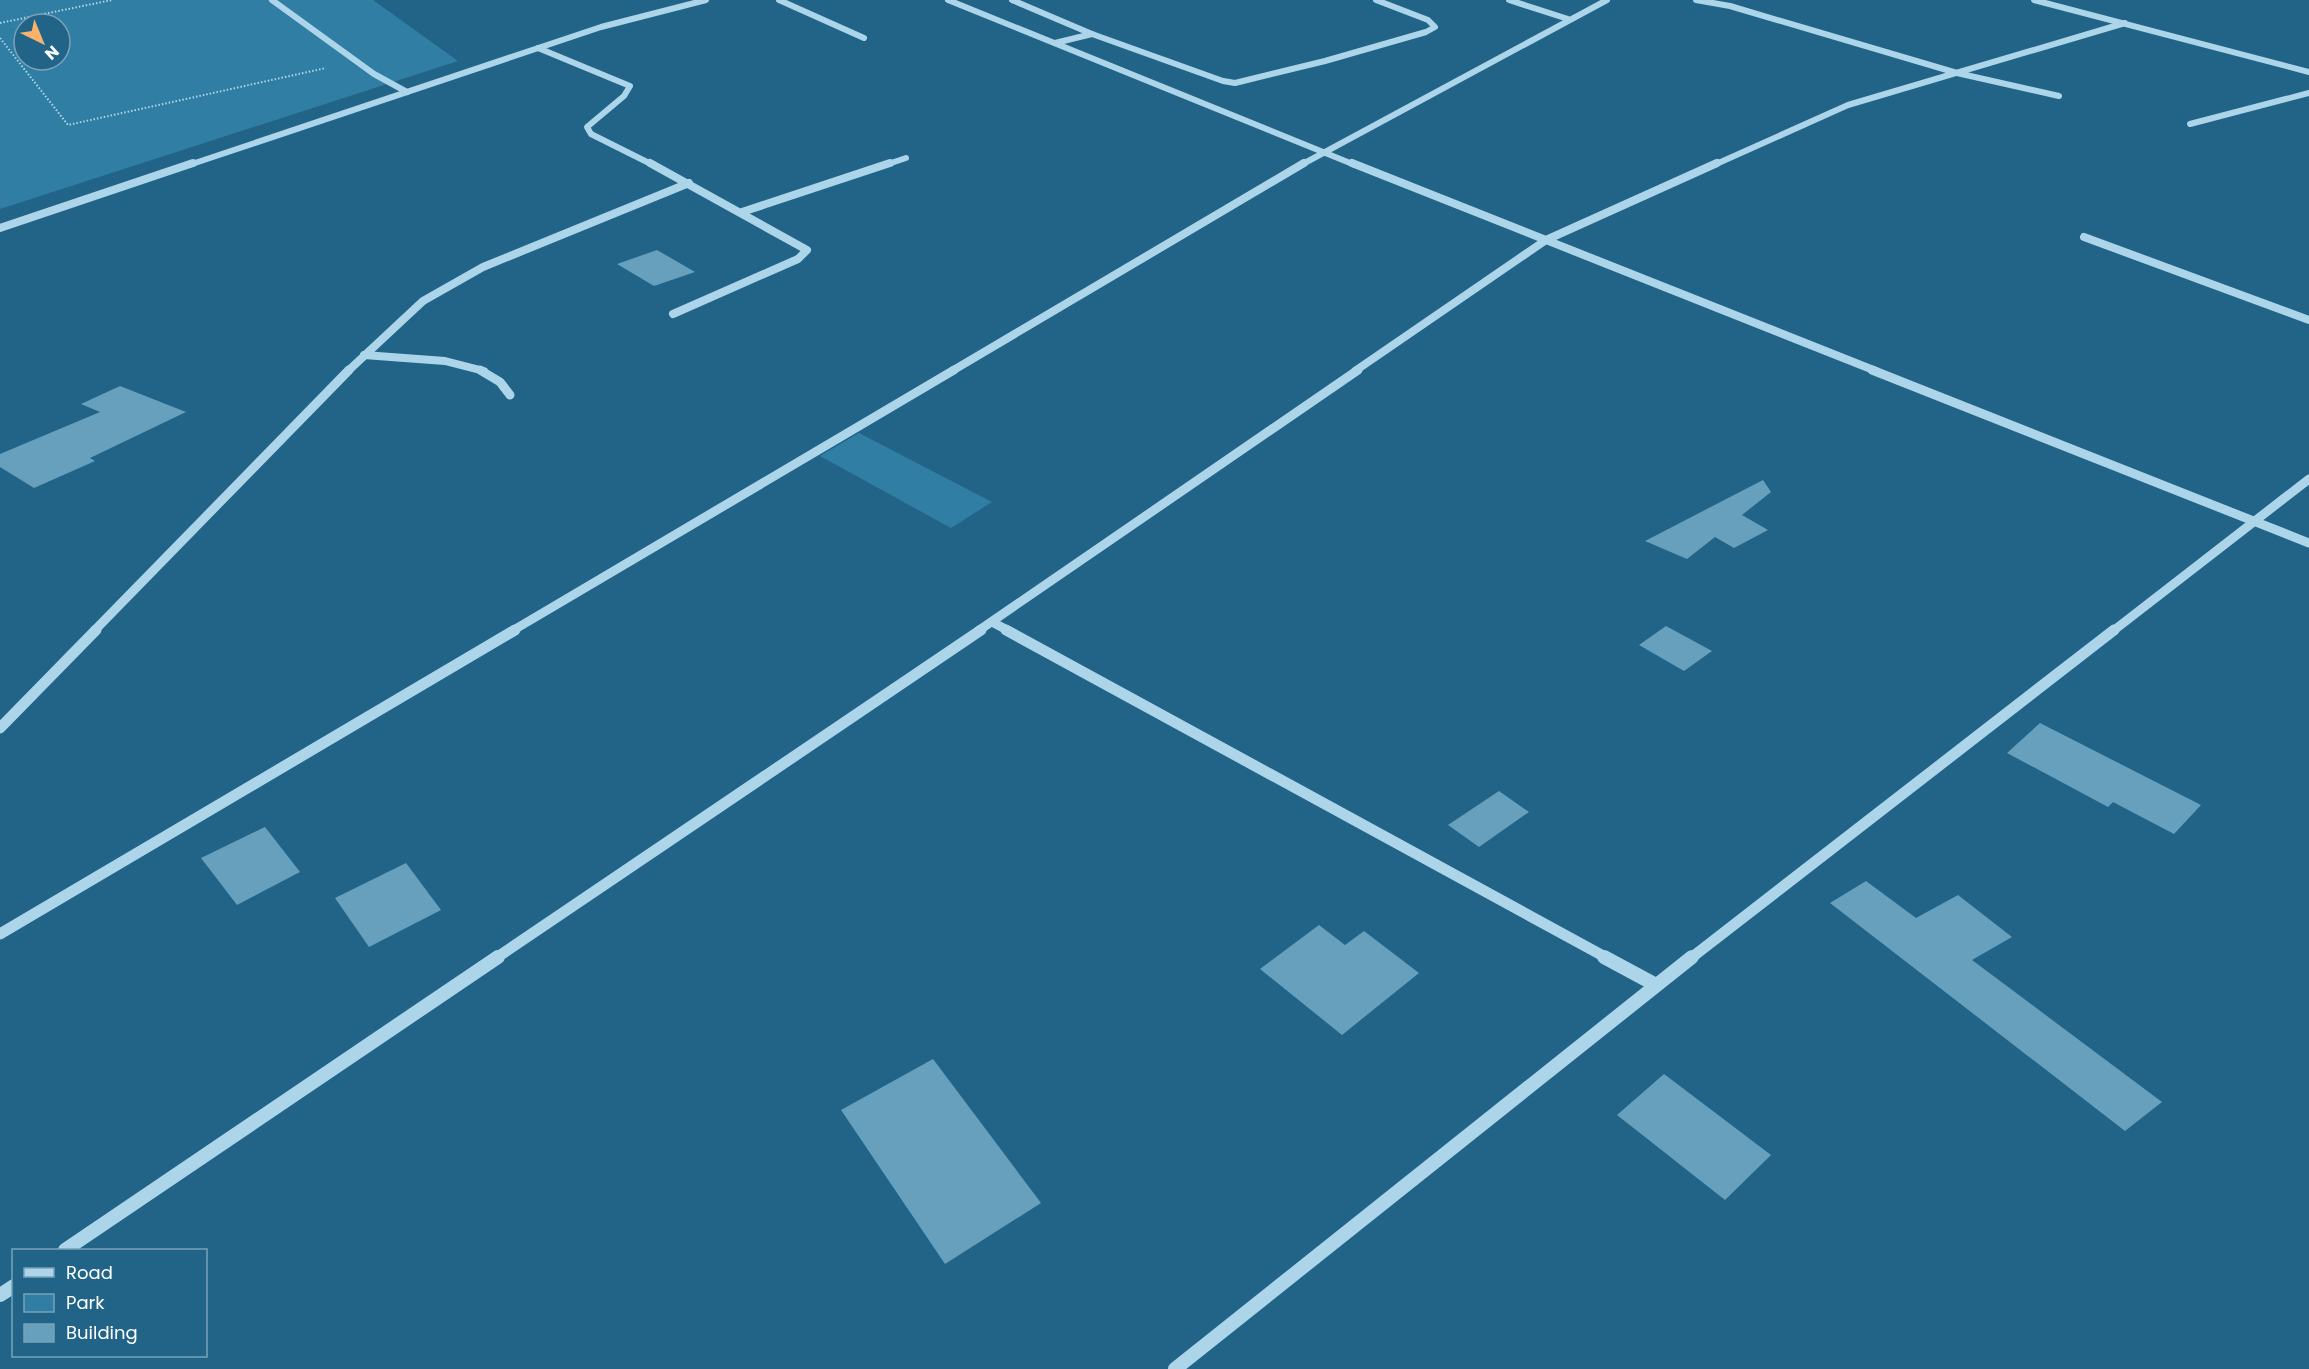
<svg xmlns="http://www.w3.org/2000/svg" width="2309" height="1369" font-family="Poppins,sans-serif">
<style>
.green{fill:#317ea4;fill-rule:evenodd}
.building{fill:#66a0bd}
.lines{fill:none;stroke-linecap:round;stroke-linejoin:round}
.path{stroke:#acd5ea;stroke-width:2;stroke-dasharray:1.5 2;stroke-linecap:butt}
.minor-far4{stroke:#acd5ea;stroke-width:6}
.minor-far3{stroke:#acd5ea;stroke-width:8}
.minor-far2{stroke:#acd5ea;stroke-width:9}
.minor-far1{stroke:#acd5ea;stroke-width:11}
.minor{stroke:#acd5ea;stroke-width:14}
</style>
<rect width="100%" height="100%" fill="#216488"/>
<g class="green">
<path d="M 0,0 L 373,0 L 458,61 L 0,209 ZM 24,24 L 60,24 L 60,60 L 24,60 Z"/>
<path d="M 859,433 L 992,502 L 951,528 L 820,456 Z"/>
</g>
<g class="building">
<path d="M 657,250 L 695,272 L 654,286 L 617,264 Z"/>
<path d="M 120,386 L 186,412 L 90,458 L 95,461 L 34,488 L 0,467 L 0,454 L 100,412 L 81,404 Z"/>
<path d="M 1763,480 L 1771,492 L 1742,515 L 1768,530 L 1734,548 L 1715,537 L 1687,559 L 1645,541 Z"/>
<path d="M 1666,626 L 1712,651 L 1684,671 L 1639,645 Z"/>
<path d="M 2040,723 L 2201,805 L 2174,834 L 2113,802 L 2108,807 L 2007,753 Z"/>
<path d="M 1499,791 L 1529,812 L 1479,847 L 1448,825 Z"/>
<path d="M 265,827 L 300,872 L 237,905 L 201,858 Z"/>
<path d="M 406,863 L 441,910 L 369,947 L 335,898 Z"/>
<path d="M 1866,881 L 1916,918 L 1958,895 L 2012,937 L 1972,960 L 2162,1102 L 2125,1131 L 1830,903 Z"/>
<path d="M 1319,925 L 1345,945 L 1364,931 L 1419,973 L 1342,1035 L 1260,969 Z"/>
<path d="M 933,1059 L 1041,1203 L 945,1264 L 841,1110 Z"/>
<path d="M 1664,1074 L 1771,1155 L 1725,1200 L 1617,1115 Z"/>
</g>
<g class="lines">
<g class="path">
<path d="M 0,23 L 112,0"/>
<path d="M 0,38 L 68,125 L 326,68"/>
</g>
<g class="minor-far4">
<path d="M 272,0 L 374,74 L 407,92"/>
<path d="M 779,0 L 864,38"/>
<path d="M 948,0 L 1355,165"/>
<path d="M 1012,0 L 1092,34 L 1223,81 L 1235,83 L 1325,61 L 1426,32 L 1435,27 L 1428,20 L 1376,0"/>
<path d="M 1509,0 L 1568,19"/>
<path d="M 1696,0 L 1730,6 L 1957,73 L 2059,96"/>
<path d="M 2034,0 L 2309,72"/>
<path d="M 1055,43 L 1092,34"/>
<path d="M 538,48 L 630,86 L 624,96 L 587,127 L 591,134 L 653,165"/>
<path d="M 2190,124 L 2309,93"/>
<path d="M 189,165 L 601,27 L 706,0"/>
<path d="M 885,165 L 906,158"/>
<path d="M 1301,165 L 1607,0"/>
<path d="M 1714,165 L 1848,105 L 2125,23"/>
</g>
<g class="minor-far3">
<path d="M 650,163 L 807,250 L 798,259 L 673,314"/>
<path d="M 1352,163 L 1876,371"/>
<path d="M 742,212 L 890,163"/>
<path d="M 0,228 L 193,163"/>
<path d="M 2084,237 L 2309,320"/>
<path d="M 364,355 L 445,361 L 484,371"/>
<path d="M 348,371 L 423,301 L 483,267 L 689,183"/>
<path d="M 952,371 L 1304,163"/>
<path d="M 1355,371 L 1546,240 L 1717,163"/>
</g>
<g class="minor-far2">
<path d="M 480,370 L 500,382 L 510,395"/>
<path d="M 1872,370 L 2309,543"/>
<path d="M 992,622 L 1009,631"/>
<path d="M 94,631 L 349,370"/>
<path d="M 512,631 L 954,370"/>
<path d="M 978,631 L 1358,370"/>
<path d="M 2113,631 L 2309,479"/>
</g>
<g class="minor-far1">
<path d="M 1006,630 L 1607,958"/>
<path d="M 0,728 L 96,630"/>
<path d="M 0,934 L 515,630"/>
<path d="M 496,958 L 981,630"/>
<path d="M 1691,958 L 2114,630"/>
</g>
<g class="minor">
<path d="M 1604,957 L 1656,985"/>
<path d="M 65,1250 L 498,957"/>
<path d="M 0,1295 L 14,1286"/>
<path d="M 1175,1369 L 1692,957"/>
</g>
</g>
<rect x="12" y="1249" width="195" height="108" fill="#216488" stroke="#7aa2b8" stroke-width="1.5"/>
<rect x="24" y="1268" width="30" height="9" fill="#acd5ea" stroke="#7aa2b8" stroke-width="1.5"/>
<text x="66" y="1279" font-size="18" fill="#ffffff">Road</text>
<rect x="24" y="1294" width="30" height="18" fill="#317ea4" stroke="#7aa2b8" stroke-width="1.5"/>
<text x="66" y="1309" font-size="18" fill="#ffffff">Park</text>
<rect x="24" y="1324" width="30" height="18" fill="#66a0bd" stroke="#7aa2b8" stroke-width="1.5"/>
<text x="66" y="1339" font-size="18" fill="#ffffff">Building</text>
<g transform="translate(42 42) rotate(137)"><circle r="28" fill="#216488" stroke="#7aa2b8" stroke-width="1.5"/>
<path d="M0-4.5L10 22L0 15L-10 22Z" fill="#f7b26d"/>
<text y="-9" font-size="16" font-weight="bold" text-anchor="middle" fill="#ffffff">N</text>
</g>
</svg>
